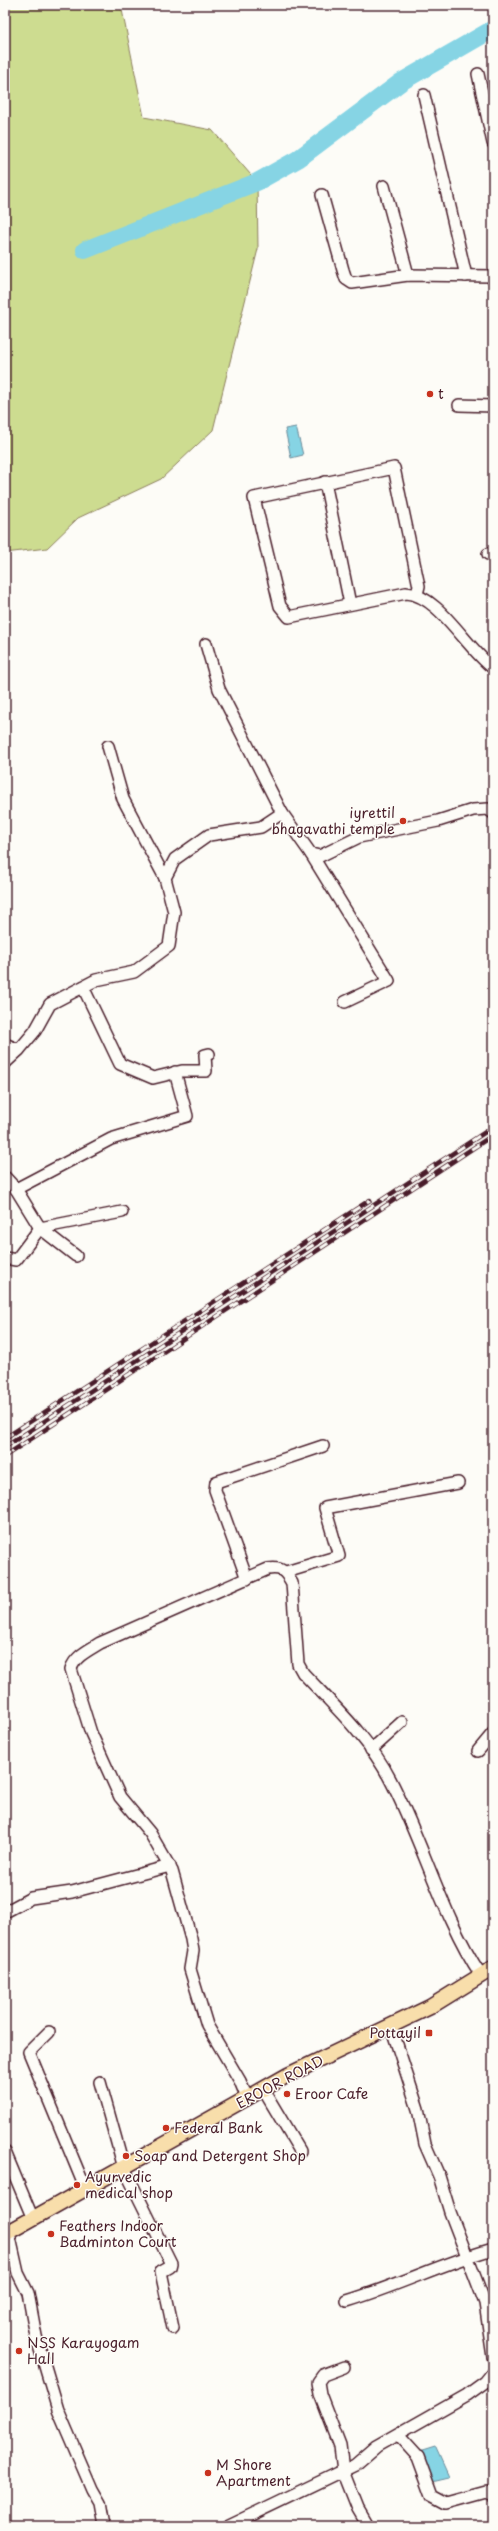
<svg xmlns="http://www.w3.org/2000/svg" width="498" height="2531" font-family="'Playpen Sans',sans-serif">
<style>
.green{fill:#cddc90;stroke:#8c7e5e}
.water{fill:#86d4e4;stroke:#6e8c9a}
.lines{fill:none;stroke-linecap:round;stroke-linejoin:round}
.river{stroke:#86d4e4;stroke-width:18}
.minor-casing{stroke:#4a1f2b;stroke-width:14}
.major-casing{stroke:#4a1f2b;stroke-width:17}
.minor{stroke:#fdfcf7;stroke-width:11}
.major{stroke:#f8deab;stroke-width:14}
.rail-casing{stroke:#4a1f2b;stroke-width:4.5}
.rail{stroke:#fdfcf7;stroke-width:3;stroke-dasharray:9;stroke-linecap:butt}
.poi-dot{fill:#c8321e;stroke:#fdfcf7;stroke-width:1.5}
.labels{text-anchor:middle;stroke-width:3;stroke-linejoin:round;paint-order:stroke}
.poi-label{font-size:14px;fill:#4a1f2b;stroke:#fdfcf7;text-anchor:start}
.street-label{font-size:14px;fill:#4a1f2b;stroke:#fdfcf7}
</style>
<rect width="100%" height="100%" fill="#fdfcf7"/>
<filter id="ink" filterUnits="userSpaceOnUse"><feTurbulence type="fractalNoise" baseFrequency=".025" numOctaves="2"/><feDisplacementMap in="SourceGraphic" scale="8" xChannelSelector="R" yChannelSelector="G"/><feConvolveMatrix kernelMatrix="1 2 1 2 8 2 1 2 1" color-interpolation-filters="sRGB"/></filter>
<g filter="url(#ink)">
<path class="green" d="M 10,5 L 121,5 L 144,117 L 212,130 L 257,182 L 258,249 L 213,430 L 161,479 L 78,518 L 47,548 L 5,553 L 5,10 Z"/>
<g class="water">
<path d="M 296,427 L 303,455 L 291,458 L 285,429 Z"/>
<path d="M 435,2447 L 449,2478 L 432,2482 L 419,2452 Z"/>
</g>
<g class="lines">
<path class="river" d="M 85,250 L 257,182 L 298,159 L 401,82 L 493,29"/>
<g class="minor-casing">
<g id="minor">
<path d="M 478,74 L 493,143"/>
<path d="M 424,95 L 466,276"/>
<path d="M 384,186 L 408,275"/>
<path d="M 322,195 L 343,270 L 346,279 L 352,283 L 408,275 L 493,276"/>
<path d="M 459,405 L 493,406"/>
<path d="M 325,482 L 350,604"/>
<path d="M 488,554 L 493,553"/>
<path d="M 417,594 L 419,586 L 394,468 L 254,498 L 280,606 L 289,617 L 406,593 C 439,595 466,648 493,668"/>
<path d="M 206,644 L 219,689 L 282,813"/>
<path d="M 108,746 L 123,799 L 165,878"/>
<path d="M 311,854 L 389,981 L 345,1002"/>
<path d="M 83,987 L 120,1064 L 153,1078 L 182,1071 L 206,1071 L 205,1055 L 209,1054"/>
<path d="M 5,1044 L 19,1050 L 35,1031 L 50,1004 L 96,980 L 134,972 L 169,946 L 174,912 L 165,878 L 175,859 L 209,835 L 261,827 L 282,813 L 311,854 L 320,856 L 359,837 L 438,821 L 473,810 L 488,809 L 493,813"/>
<path d="M 5,1063 L 19,1050"/>
<path d="M 5,1177 L 16,1189"/>
<path d="M 122,1212 L 40,1228 L 16,1189 L 111,1139 L 187,1116 L 175,1072"/>
<path d="M 5,1258 L 16,1260 L 40,1228 L 76,1256"/>
<path d="M 286,1572 L 339,1556 L 325,1508 L 458,1483"/>
<path d="M 247,1579 L 215,1490 L 216,1482 L 323,1446"/>
<path d="M 371,1750 L 402,1722"/>
<path d="M 478,1751 L 493,1733"/>
<path d="M 5,1912 L 31,1898 L 72,1892 L 170,1866"/>
<path d="M 391,2026 L 418,2109 L 425,2144 L 439,2176 L 450,2212 L 485,2303 L 493,2357"/>
<path d="M 49,2032 L 29,2052 L 86,2190"/>
<path d="M 100,2082 L 124,2168 L 171,2263 L 170,2267 L 161,2272 L 173,2328"/>
<path d="M 263,2089 L 300,2151"/>
<path d="M 247,2098 L 240,2081 L 207,2025 L 190,1969 L 193,1951 L 191,1939 L 172,1871 L 150,1833 L 120,1797 L 91,1733 L 71,1669 C 75,1656 89,1650 100,1643 L 268,1569 C 282,1567 285,1571 292,1583 L 298,1664 L 303,1673 C 334,1706 369,1738 390,1779 C 423,1842 442,1916 481,1975"/>
<path d="M 5,2152 L 33,2219"/>
<path d="M 9,2233 L 18,2273 L 28,2293 L 36,2336 L 58,2410 L 92,2489 L 100,2503 L 104,2526"/>
<path d="M 347,2301 C 397,2286 443,2263 493,2249"/>
<path d="M 344,2367 L 323,2375 L 318,2382 L 320,2394 L 340,2446 L 343,2471 L 358,2509 L 368,2526"/>
<path d="M 398,2435 L 418,2457 L 432,2495 L 447,2503 L 487,2492 L 493,2495"/>
<path d="M 228,2526 L 355,2465 L 377,2446 L 467,2395 L 485,2382 L 493,2372"/>
</g>
</g>
<g class="major-casing">
<path id="major" d="M 5,2234 L 288,2075 L 430,2007 L 493,1968"/>
</g>
<use href="#minor" class="minor"/>
<use href="#major" class="major"/>
<g class="rail-casing">
<g id="rail">
<path d="M 5,1438 L 370,1200"/>
<path d="M 5,1447 L 493,1127"/>
<path d="M 5,1456 L 493,1135"/>
</g>
</g>
<use href="#rail" class="rail"/>
</g>
</g>
<g class="poi-dot">
<circle cx="430" cy="394" r="4"/>
<circle cx="403" cy="821" r="4"/>
<rect x="425" y="2029" width="8" height="8" rx="2"/>
<circle cx="287" cy="2094" r="4"/>
<circle cx="166" cy="2128" r="4"/>
<circle cx="126" cy="2156" r="4"/>
<circle cx="77" cy="2185" r="4"/>
<circle cx="51" cy="2234" r="4"/>
<circle cx="19" cy="2351" r="4"/>
<circle cx="208" cy="2473" r="4"/>
</g>
<g class="labels">
<g class="poi-label">
<text x="438" y="399">t</text>
<text x="395" y="818" text-anchor="end">iyrettil<tspan x="395" dy="16">bhagavathi temple</tspan></text>
<text x="421" y="2038" text-anchor="end">Pottayil</text>
<text x="295" y="2099">Eroor Cafe</text>
<text x="174" y="2133">Federal Bank</text>
<text x="134" y="2161">Soap and Detergent Shop</text>
<text x="85" y="2182">Ayurvedic<tspan x="85" dy="16">medical shop</tspan></text>
<text x="59" y="2231">Feathers Indoor<tspan x="59" dy="16">Badminton Court</tspan></text>
<text x="27" y="2348">NSS Karayogam<tspan x="27" dy="16">Hall</tspan></text>
<text x="216" y="2470">M Shore<tspan x="216" dy="16">Apartment</tspan></text>
</g>
<g class="street-label">
<text transform="translate(280 2082) rotate(-28)" y="5">EROOR ROAD</text>
</g>
</g>
<rect width="498" height="2531" fill="none" stroke="#fdfcf7" stroke-width="20"/>
<rect x="10" y="10" width="478" height="2511" fill="none" stroke="#4a1f2b" stroke-width="1.5" filter="url(#ink)"/>
</svg>
